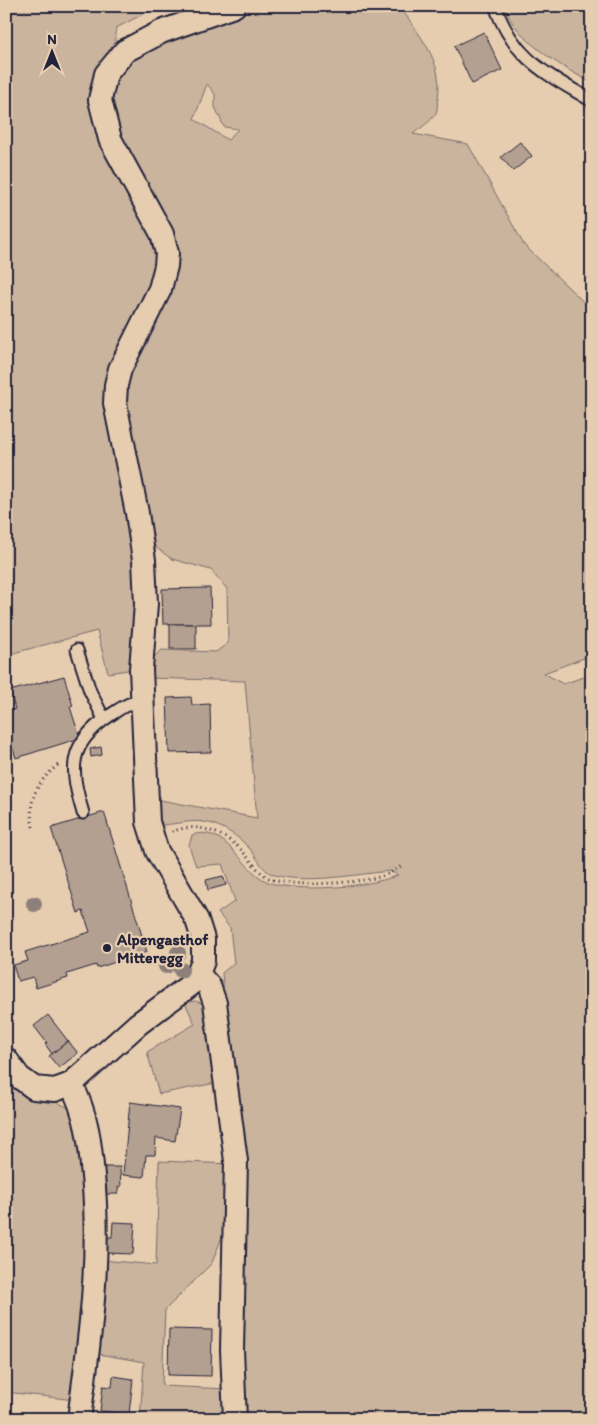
<svg xmlns="http://www.w3.org/2000/svg" width="598" height="1425" font-family="Itim,sans-serif">
<style>
.green{fill:#cab49e;stroke:#766b6c;fill-rule:evenodd}
.building{fill:#b4a091;stroke:#22223b}
.lines{fill:none;stroke-linecap:round;stroke-linejoin:round}
.lane-casing{stroke:#22223b;stroke-width:15}
.street-casing{stroke:#22223b;stroke-width:26}
.path{stroke:#22223b;stroke-width:3;stroke-dasharray:1 4;stroke-linecap:butt}
.lane{stroke:#e7cdaf;stroke-width:11}
.street{stroke:#e7cdaf;stroke-width:22}
.tree{fill:#8d7f7a}
.poi-dot{fill:#22223b;stroke:#e7cdaf;stroke-width:2}
.labels{text-anchor:middle;stroke-width:4.5;stroke-linejoin:round;paint-order:stroke}
.poi-label{font-size:16px;font-weight:bold;fill:#22223b;stroke:#e7cdaf;text-anchor:start}
</style>
<rect width="100%" height="100%" fill="#e7cdaf"/>
<filter id="ink" filterUnits="userSpaceOnUse"><feTurbulence type="fractalNoise" baseFrequency=".02" numOctaves="2"/><feDisplacementMap in="SourceGraphic" scale="10" xChannelSelector="R" yChannelSelector="G"/><feConvolveMatrix kernelMatrix="1 2 1 2 8 2 1 2 1" color-interpolation-filters="sRGB"/></filter>
<g filter="url(#ink)">
<g class="green">
<path d="M 6,6 L 159,6 L 116,28 L 109,112 L 112,92 L 120,73 L 133,59 L 173,36 L 257,6 L 400,6 C 418,35 444,60 438,98 C 437,102 438,109 436,113 C 431,122 420,128 413,134 L 468,144 L 524,245 L 592,310 L 592,655 L 544,673 L 563,684 L 592,674 L 592,1419 L 241,1419 L 232,1081 L 222,973 L 234,963 L 230,928 L 218,913 L 235,901 L 222,864 L 196,866 L 189,846 L 192,835 C 226,824 241,869 266,881 C 293,894 371,887 398,875 L 390,871 C 358,874 302,885 272,874 C 262,870 257,857 250,849 C 240,837 220,824 204,822 C 191,820 176,824 163,825 L 156,813 L 155,799 L 257,818 L 245,681 L 149,678 L 148,662 L 162,650 L 216,652 L 228,643 L 227,589 L 211,570 L 172,559 L 148,542 L 122,395 L 153,282 L 108,372 L 104,385 L 137,573 L 134,669 L 108,673 L 97,631 L 6,655 ZM 207,84 L 215,94 L 215,107 L 224,127 L 238,129 L 228,140 L 194,119 Z"/>
<path d="M 504,6 L 592,6 L 592,83 C 562,67 515,40 504,6 Z"/>
<path d="M 195,1001 L 202,1003 L 210,1011 L 221,1082 L 159,1094 L 147,1052 L 195,1024 L 185,1003 Z"/>
<path d="M 6,1072 L 25,1095 L 59,1103 L 73,1110 L 91,1222 L 75,1400 L 6,1392 Z"/>
<path d="M 159,1161 L 231,1164 L 230,1216 L 212,1263 L 165,1310 L 162,1386 L 227,1389 L 227,1419 L 140,1419 L 144,1362 L 93,1353 L 102,1260 L 156,1265 Z"/>
</g>
<g class="building">
<path d="M 484,32 L 502,70 L 472,84 L 454,46 Z"/>
<path d="M 520,142 L 532,156 L 513,171 L 501,157 Z"/>
<path d="M 210,588 L 211,624 L 163,624 L 162,589 Z"/>
<rect x="170" y="624" width="26" height="25"/>
<path d="M 64,676 L 73,706 L 70,707 L 80,738 L 16,758 L 6,728 L 6,712 L 15,709 L 10,691 Z"/>
<path d="M 191,697 L 192,705 L 210,704 L 211,752 L 169,753 L 167,698 Z"/>
<path d="M 101,747 L 102,755 L 91,757 L 90,749 Z"/>
<path d="M 104,812 L 147,952 L 97,968 L 96,965 L 67,974 L 68,978 L 36,988 L 33,977 L 18,981 L 13,965 L 28,961 L 25,952 L 90,932 L 83,911 L 78,913 L 51,828 Z"/>
<path d="M 223,876 L 226,885 L 208,890 L 206,880 Z"/>
<path d="M 48,1015 L 68,1041 L 52,1054 L 45,1044 L 47,1043 L 34,1026 Z"/>
<path d="M 68,1041 L 78,1053 L 59,1068 L 49,1056 Z"/>
<path d="M 130,1102 L 180,1109 L 175,1141 L 156,1138 L 155,1155 L 146,1155 L 144,1177 L 123,1175 Z"/>
<path d="M 102,1167 L 120,1167 L 121,1187 L 118,1187 L 118,1194 L 105,1194 Z"/>
<path d="M 113,1222 L 135,1223 L 133,1254 L 106,1253 L 107,1237 L 112,1237 Z"/>
<path d="M 169,1329 L 212,1330 L 211,1376 L 168,1375 Z"/>
<path d="M 113,1376 L 133,1379 L 129,1414 L 100,1411 L 103,1386 L 112,1387 Z"/>
</g>
<g class="lines">
<g class="lane-casing">
<g id="lane">
<path d="M 495,6 C 515,61 546,73 592,101"/>
<path d="M 77,650 L 90,691 L 104,719"/>
<path d="M 83,813 C 70,769 67,745 109,716 C 121,708 128,702 143,701"/>
</g>
</g>
<g class="street-casing">
<g id="street">
<path d="M 198,974 L 209,986 L 215,1003 L 236,1161 L 232,1350 L 235,1419"/>
<path d="M 6,1059 L 19,1077 L 34,1088 L 55,1090 L 71,1084 L 138,1024 L 189,986 L 198,974 L 203,961 L 203,939 L 197,920 L 157,851 L 148,822 L 141,669 L 146,604 L 144,560 L 137,513 L 115,403 L 116,385 L 120,369 L 160,289 L 166,266 L 167,253 L 162,234 L 110,139 L 100,100 L 106,74 L 125,51 L 161,32 L 234,6"/>
<path d="M 71,1084 C 87,1114 90,1142 93,1176 C 101,1257 90,1338 79,1419"/>
</g>
</g>
<g class="path">
<path d="M 33,827 C 27,800 37,782 58,765"/>
<path d="M 172,832 C 197,820 227,834 244,853 C 252,862 258,872 269,878 C 289,888 352,883 375,878 C 386,876 394,871 403,865"/>
</g>
<use href="#lane" class="lane"/>
<use href="#street" class="street"/>
</g>
<g class="tree">
<circle cx="34" cy="904" r="8"/>
<circle cx="178" cy="953" r="8"/>
<circle cx="166" cy="966" r="8"/>
<circle cx="181" cy="970" r="8"/>
</g>
</g>
<circle class="poi-dot" cx="107" cy="948" r="5"/>
<g class="labels">
<g class="poi-label">
<text x="117" y="945">Alpengasthof<tspan x="117" dy="18">Mitteregg</tspan></text>
</g>
</g>
<rect width="598" height="1425" fill="none" stroke="#e7cdaf" stroke-width="25"/>
<rect x="12" y="12" width="573" height="1400" fill="none" stroke="#22223b" stroke-width="2" filter="url(#ink)"/>
<g transform="translate(52 52)" stroke="#e7cdaf" stroke-width="4" paint-order="stroke">
<path d="M0-4L9 19L0 12L-9 19Z" fill="#22223b"/>
<text y="-8" font-size="14" font-weight="bold" text-anchor="middle" fill="#22223b">N</text>
</g>
</svg>
